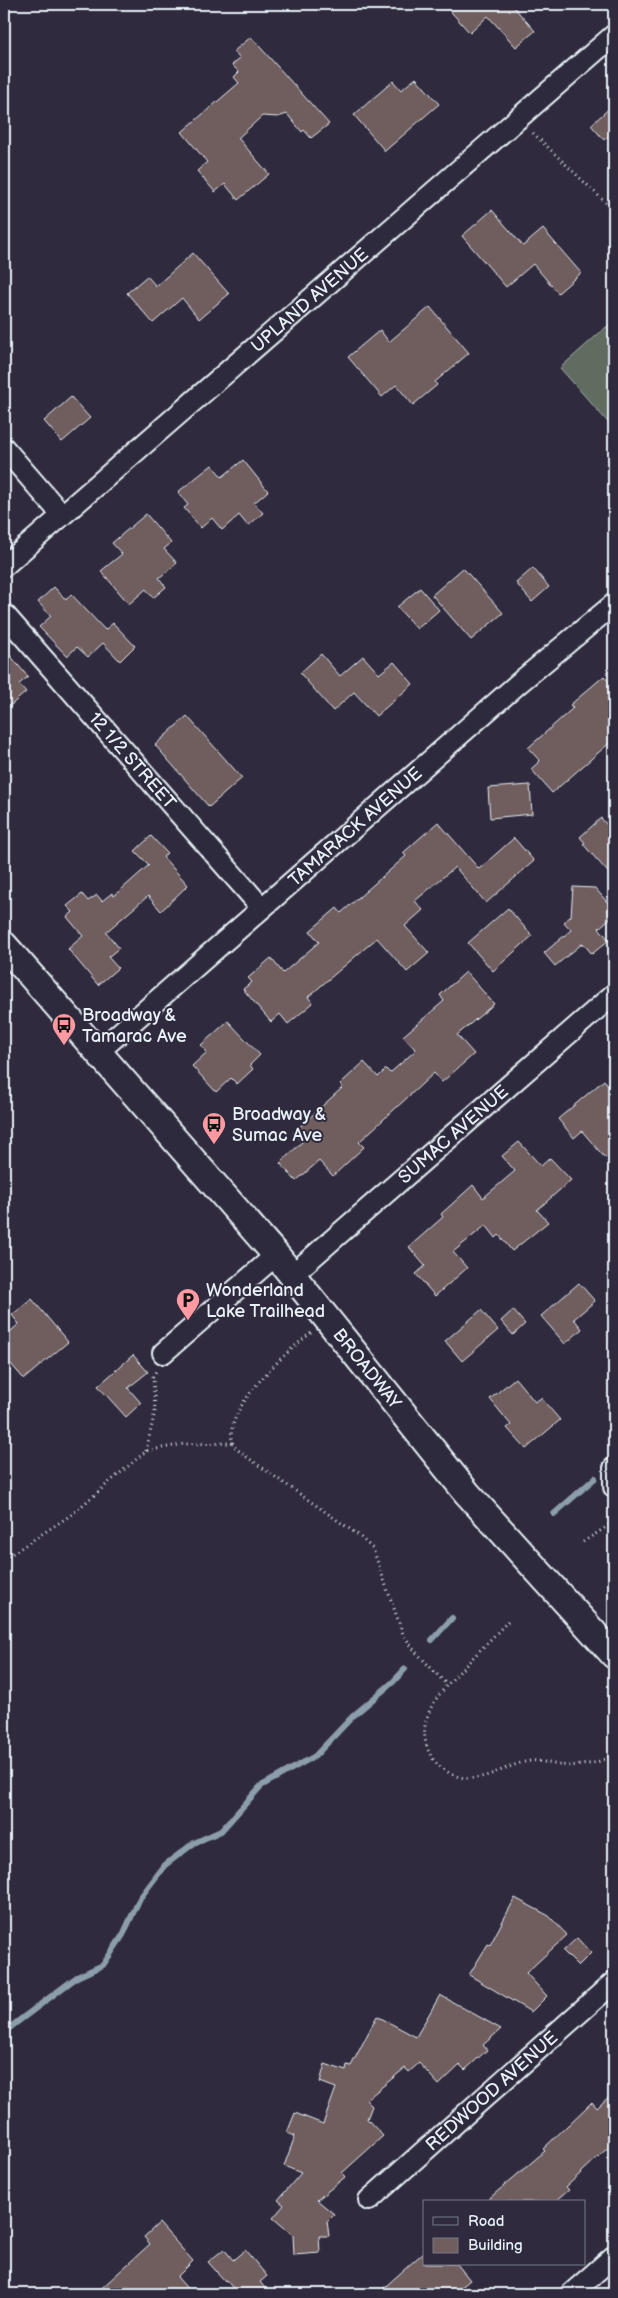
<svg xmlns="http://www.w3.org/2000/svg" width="618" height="2298" font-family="'Balsamiq Sans',sans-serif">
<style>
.grass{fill:#606c61;stroke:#a4aeac}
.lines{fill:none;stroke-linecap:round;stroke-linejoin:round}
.stream{stroke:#8c9eab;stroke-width:6}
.building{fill:#705d5d;stroke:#e8f1f8}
.minor-casing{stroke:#e8f1f8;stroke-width:24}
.major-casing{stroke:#e8f1f8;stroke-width:30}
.path{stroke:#e8f1f8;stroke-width:3;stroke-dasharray:1 4;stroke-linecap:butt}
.minor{stroke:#2f2a3d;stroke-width:20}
.major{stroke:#2f2a3d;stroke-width:26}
.labels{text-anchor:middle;stroke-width:4;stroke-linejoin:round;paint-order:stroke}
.street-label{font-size:18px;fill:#e8f1f8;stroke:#2f2a3d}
.poi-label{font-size:18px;fill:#e8f1f8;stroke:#2f2a3d;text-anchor:start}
</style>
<rect width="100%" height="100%" fill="#2f2a3d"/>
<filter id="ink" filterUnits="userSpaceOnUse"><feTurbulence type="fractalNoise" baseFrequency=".02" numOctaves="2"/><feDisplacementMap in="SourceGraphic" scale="10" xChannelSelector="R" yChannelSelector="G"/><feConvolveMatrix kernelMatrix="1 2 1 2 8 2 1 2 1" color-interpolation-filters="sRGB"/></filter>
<g filter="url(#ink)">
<path class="grass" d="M 614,320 L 614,429 L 560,368 Z"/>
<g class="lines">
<g class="stream">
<path d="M 554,1514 L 595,1478"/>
<path d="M 432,1640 L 452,1618"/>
<path d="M 4,2032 L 77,1977 L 103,1965 L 123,1935 L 140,1898 L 165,1865 L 194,1843 L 221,1831 L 261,1786 L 315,1756 L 353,1716 L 393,1682 L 405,1669"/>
</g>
</g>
<g class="building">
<path d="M 444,4 L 511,4 L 535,31 L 516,47 L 488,16 L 470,33 Z"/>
<path d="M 251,37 L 329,124 L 311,138 L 304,130 L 302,132 L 287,114 L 278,117 L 262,116 L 238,138 L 269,174 L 238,200 L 225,184 L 215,192 L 197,171 L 207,162 L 182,132 L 239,83 L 234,77 L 239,72 L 232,65 L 240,58 L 234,51 Z"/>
<path d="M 416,78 L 439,104 L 385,151 L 354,115 L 393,81 L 401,90 Z"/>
<path d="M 614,104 L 614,131 L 604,140 L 591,125 Z"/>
<path d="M 492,210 L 523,246 L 543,229 L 581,273 L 558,293 L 533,264 L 506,287 L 462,236 Z"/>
<path d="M 193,253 L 229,294 L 199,319 L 182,298 L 153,323 L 127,293 L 147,276 L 156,286 Z"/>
<path d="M 430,307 L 469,353 L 435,382 L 437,385 L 413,405 L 396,385 L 382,397 L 348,357 L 380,330 L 389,342 Z"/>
<path d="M 71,397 L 90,418 L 62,442 L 44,421 Z"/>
<path d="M 243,460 L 268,491 L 254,503 L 263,513 L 248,526 L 239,515 L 222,530 L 212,518 L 201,528 L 184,508 L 188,505 L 178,492 L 212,465 L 222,477 Z"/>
<path d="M 146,514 L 171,543 L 164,549 L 177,563 L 159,578 L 166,587 L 153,598 L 146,589 L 129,604 L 101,571 L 122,554 L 112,543 Z"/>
<path d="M 463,568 L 503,613 L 471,640 L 432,595 Z"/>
<path d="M 533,568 L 549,587 L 532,602 L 516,583 Z"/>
<path d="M 54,587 L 66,600 L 71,594 L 105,630 L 113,623 L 135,646 L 120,661 L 103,643 L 88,657 L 77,647 L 67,656 L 39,627 L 51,616 L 38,602 Z"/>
<path d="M 420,588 L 439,610 L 417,629 L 397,607 Z"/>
<path d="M 4,648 L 28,677 L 19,684 L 26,692 L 4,711 Z"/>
<path d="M 321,654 L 340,676 L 363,656 L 379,674 L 394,662 L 413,684 L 376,716 L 354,692 L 333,711 L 300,673 Z"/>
<path d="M 604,676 L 614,688 L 614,739 L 552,793 L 531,769 L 540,761 L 528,748 L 573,708 L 570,705 Z"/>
<path d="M 187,716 L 242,778 L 209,807 L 155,745 Z"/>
<path d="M 530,785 L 532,814 L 490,818 L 488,788 Z"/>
<path d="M 601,818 L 614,833 L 614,879 L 583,844 L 585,843 L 580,837 Z"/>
<path d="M 438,822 L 479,869 L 514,838 L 534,861 L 486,903 L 455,867 L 415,901 L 423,910 L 405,926 L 429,953 L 407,972 L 377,938 L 308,997 L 313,1003 L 288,1024 L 280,1014 L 271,1022 L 243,989 L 252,982 L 248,978 L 271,958 L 283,973 L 319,942 L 310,931 L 337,908 L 341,913 L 406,856 L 403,853 Z"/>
<path d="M 151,836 L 167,853 L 163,857 L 188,885 L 161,911 L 148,896 L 106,932 L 119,948 L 108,957 L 118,968 L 98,985 L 68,949 L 83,936 L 67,917 L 73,912 L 67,906 L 82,894 L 88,901 L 97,895 L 102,901 L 112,893 L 114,896 L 149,865 L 135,851 Z"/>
<path d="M 573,887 L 595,888 L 614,910 L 614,915 L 599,928 L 609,940 L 592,954 L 583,943 L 555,966 L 544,953 L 571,930 L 564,922 L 571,916 Z"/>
<path d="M 508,908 L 532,936 L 493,971 L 468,943 Z"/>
<path d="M 466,972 L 494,1004 L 457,1035 L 474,1054 L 442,1082 L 434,1073 L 359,1142 L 364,1147 L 333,1176 L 319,1161 L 296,1181 L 280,1163 L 302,1142 L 293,1133 L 343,1087 L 340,1084 L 364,1062 L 378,1077 L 386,1069 L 390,1073 L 416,1050 L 403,1036 L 444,1001 L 440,995 Z"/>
<path d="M 228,1021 L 260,1055 L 250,1065 L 253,1069 L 237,1084 L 231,1078 L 216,1092 L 192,1066 L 207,1052 L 201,1045 Z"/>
<path d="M 604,1080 L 614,1092 L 614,1150 L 605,1158 L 582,1131 L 574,1138 L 558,1119 Z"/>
<path d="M 519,1142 L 541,1166 L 550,1158 L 571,1180 L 537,1210 L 548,1222 L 512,1251 L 499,1235 L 496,1238 L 486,1225 L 453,1252 L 467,1268 L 435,1296 L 416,1274 L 425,1266 L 409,1247 L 443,1217 L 441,1214 L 473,1185 L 483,1198 L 515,1171 L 502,1156 Z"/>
<path d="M 579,1283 L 595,1301 L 574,1319 L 582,1329 L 565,1344 L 541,1316 Z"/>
<path d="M 32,1299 L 68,1342 L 24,1379 L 4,1356 L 4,1337 L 19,1324 L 12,1315 Z"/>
<path d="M 481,1310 L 498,1330 L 462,1361 L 445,1341 Z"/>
<path d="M 513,1310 L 525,1324 L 513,1335 L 501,1321 Z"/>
<path d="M 133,1355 L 148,1372 L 128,1388 L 141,1403 L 126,1417 L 98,1386 Z"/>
<path d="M 515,1378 L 535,1402 L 541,1398 L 560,1420 L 526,1449 L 507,1428 L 511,1425 L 490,1399 Z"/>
<path d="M 515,1898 L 549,1916 L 567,1935 L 526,1973 L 547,1996 L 531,2012 L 469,1975 L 488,1944 L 490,1945 Z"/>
<path d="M 577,1938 L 591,1953 L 578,1966 L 563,1951 Z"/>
<path d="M 440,1995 L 501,2029 L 483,2045 L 487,2050 L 465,2070 L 460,2065 L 439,2085 L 419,2063 L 409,2072 L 405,2068 L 366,2100 L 372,2106 L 367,2119 L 383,2136 L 342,2173 L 345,2177 L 317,2200 L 334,2214 L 327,2221 L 329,2236 L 319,2236 L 320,2253 L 294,2255 L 293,2235 L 273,2218 L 284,2205 L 278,2200 L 301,2173 L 284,2166 L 295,2136 L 287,2133 L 295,2113 L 323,2124 L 336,2088 L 320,2082 L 325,2064 L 346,2071 L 347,2065 L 351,2066 L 377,2016 L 416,2037 Z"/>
<path d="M 614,2092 L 614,2142 L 566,2187 L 569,2190 L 555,2202 L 485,2202 L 545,2151 L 543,2149 L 592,2102 L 597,2108 Z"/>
<path d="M 159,2223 L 193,2261 L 177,2277 L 192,2294 L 95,2294 L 150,2244 L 144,2237 Z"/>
<path d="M 224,2249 L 233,2260 L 245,2250 L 267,2276 L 260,2282 L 270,2294 L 238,2294 L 226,2280 L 225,2281 L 208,2262 Z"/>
<path d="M 424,2252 L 424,2264 L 457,2264 L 470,2280 L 453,2294 L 377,2294 Z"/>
</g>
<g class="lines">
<g class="minor-casing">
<g id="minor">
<path d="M 4,448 L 62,515"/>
<path id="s1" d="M 4,566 L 614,35"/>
<path id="s2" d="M 4,614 L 262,908"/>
<path id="s3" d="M 98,1052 L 520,682 L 614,604"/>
<path id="s4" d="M 292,1275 L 614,994"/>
<path d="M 163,1353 L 276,1255"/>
<path d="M 614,1468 L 614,1487"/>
<path id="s5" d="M 369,2200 L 614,1982"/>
<path d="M 571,2294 L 614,2256"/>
</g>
</g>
<g class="major-casing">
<g id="major">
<path id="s6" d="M 4,945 L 276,1255 L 467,1493 L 614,1655"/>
</g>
</g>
<g class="path">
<path d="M 533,133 L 606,203 L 614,219"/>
<path d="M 311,1333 C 288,1350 220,1411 233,1444 C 235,1448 240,1452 244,1455 L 357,1534 L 373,1549 L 403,1634 L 414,1650 L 447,1685"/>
<path d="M 146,1451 L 155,1411 L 153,1377 L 156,1371"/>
<path d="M 583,1542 L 614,1522"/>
<path d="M 4,1559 L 71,1515 L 146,1451 L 184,1444 L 233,1443"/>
<path d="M 508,1621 C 494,1636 480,1650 466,1665 C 442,1690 411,1719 431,1756 C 438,1768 454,1778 468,1778 C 491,1779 508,1764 530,1761 C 541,1760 549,1764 560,1765 C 577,1767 600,1764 614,1754"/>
</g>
<use href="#minor" class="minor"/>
<use href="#major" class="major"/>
</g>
</g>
<defs>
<g id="bus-pin" transform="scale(1.25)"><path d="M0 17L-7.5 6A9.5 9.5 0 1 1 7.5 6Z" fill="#ff9aa2" stroke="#2f2a3d"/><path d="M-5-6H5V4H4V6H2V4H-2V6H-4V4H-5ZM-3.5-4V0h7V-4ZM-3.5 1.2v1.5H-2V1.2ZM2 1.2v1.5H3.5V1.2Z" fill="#111"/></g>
<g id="parking-pin" transform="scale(1.25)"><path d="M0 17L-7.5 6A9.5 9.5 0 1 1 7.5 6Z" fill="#ff9aa2" stroke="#2f2a3d"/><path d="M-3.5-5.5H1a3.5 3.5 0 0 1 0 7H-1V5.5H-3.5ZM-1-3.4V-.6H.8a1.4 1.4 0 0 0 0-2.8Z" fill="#111"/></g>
</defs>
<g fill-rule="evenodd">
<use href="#bus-pin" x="64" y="1025"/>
<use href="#bus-pin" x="214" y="1124"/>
<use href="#parking-pin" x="188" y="1300"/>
</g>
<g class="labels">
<g class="street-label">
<text dy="6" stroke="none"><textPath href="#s1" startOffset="405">UPLAND AVENUE</textPath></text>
<text dy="6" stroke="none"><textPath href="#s2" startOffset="195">12 1/2 STREET</textPath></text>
<text dy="6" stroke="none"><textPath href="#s3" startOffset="342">TAMARACK AVENUE</textPath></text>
<text dy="6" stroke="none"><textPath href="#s4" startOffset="214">SUMAC AVENUE</textPath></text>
<text dy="6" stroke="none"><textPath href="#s6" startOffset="558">BROADWAY</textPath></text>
<text dy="6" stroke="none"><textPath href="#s5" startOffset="164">REDWOOD AVENUE</textPath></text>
</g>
<g class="poi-label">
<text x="82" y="1021">Broadway &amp;<tspan x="82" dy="21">Tamarac Ave</tspan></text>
<text x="232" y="1120">Broadway &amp;<tspan x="232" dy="21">Sumac Ave</tspan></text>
<text x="206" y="1296">Wonderland<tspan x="206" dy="21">Lake Trailhead</tspan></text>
</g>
</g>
<rect width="618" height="2298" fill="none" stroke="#2f2a3d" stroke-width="20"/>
<rect x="10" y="10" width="598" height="2278" fill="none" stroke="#e8f1f8" stroke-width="2" filter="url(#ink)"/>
<rect x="423" y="2200" width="162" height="65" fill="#2f2a3d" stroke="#797a88"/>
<rect x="433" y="2217" width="25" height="8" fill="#2f2a3d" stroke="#797a88"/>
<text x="468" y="2226" font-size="15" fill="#e8f1f8">Road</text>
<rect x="433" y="2238" width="25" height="15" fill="#705d5d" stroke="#797a88"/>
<text x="468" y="2250" font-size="15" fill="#e8f1f8">Building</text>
</svg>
